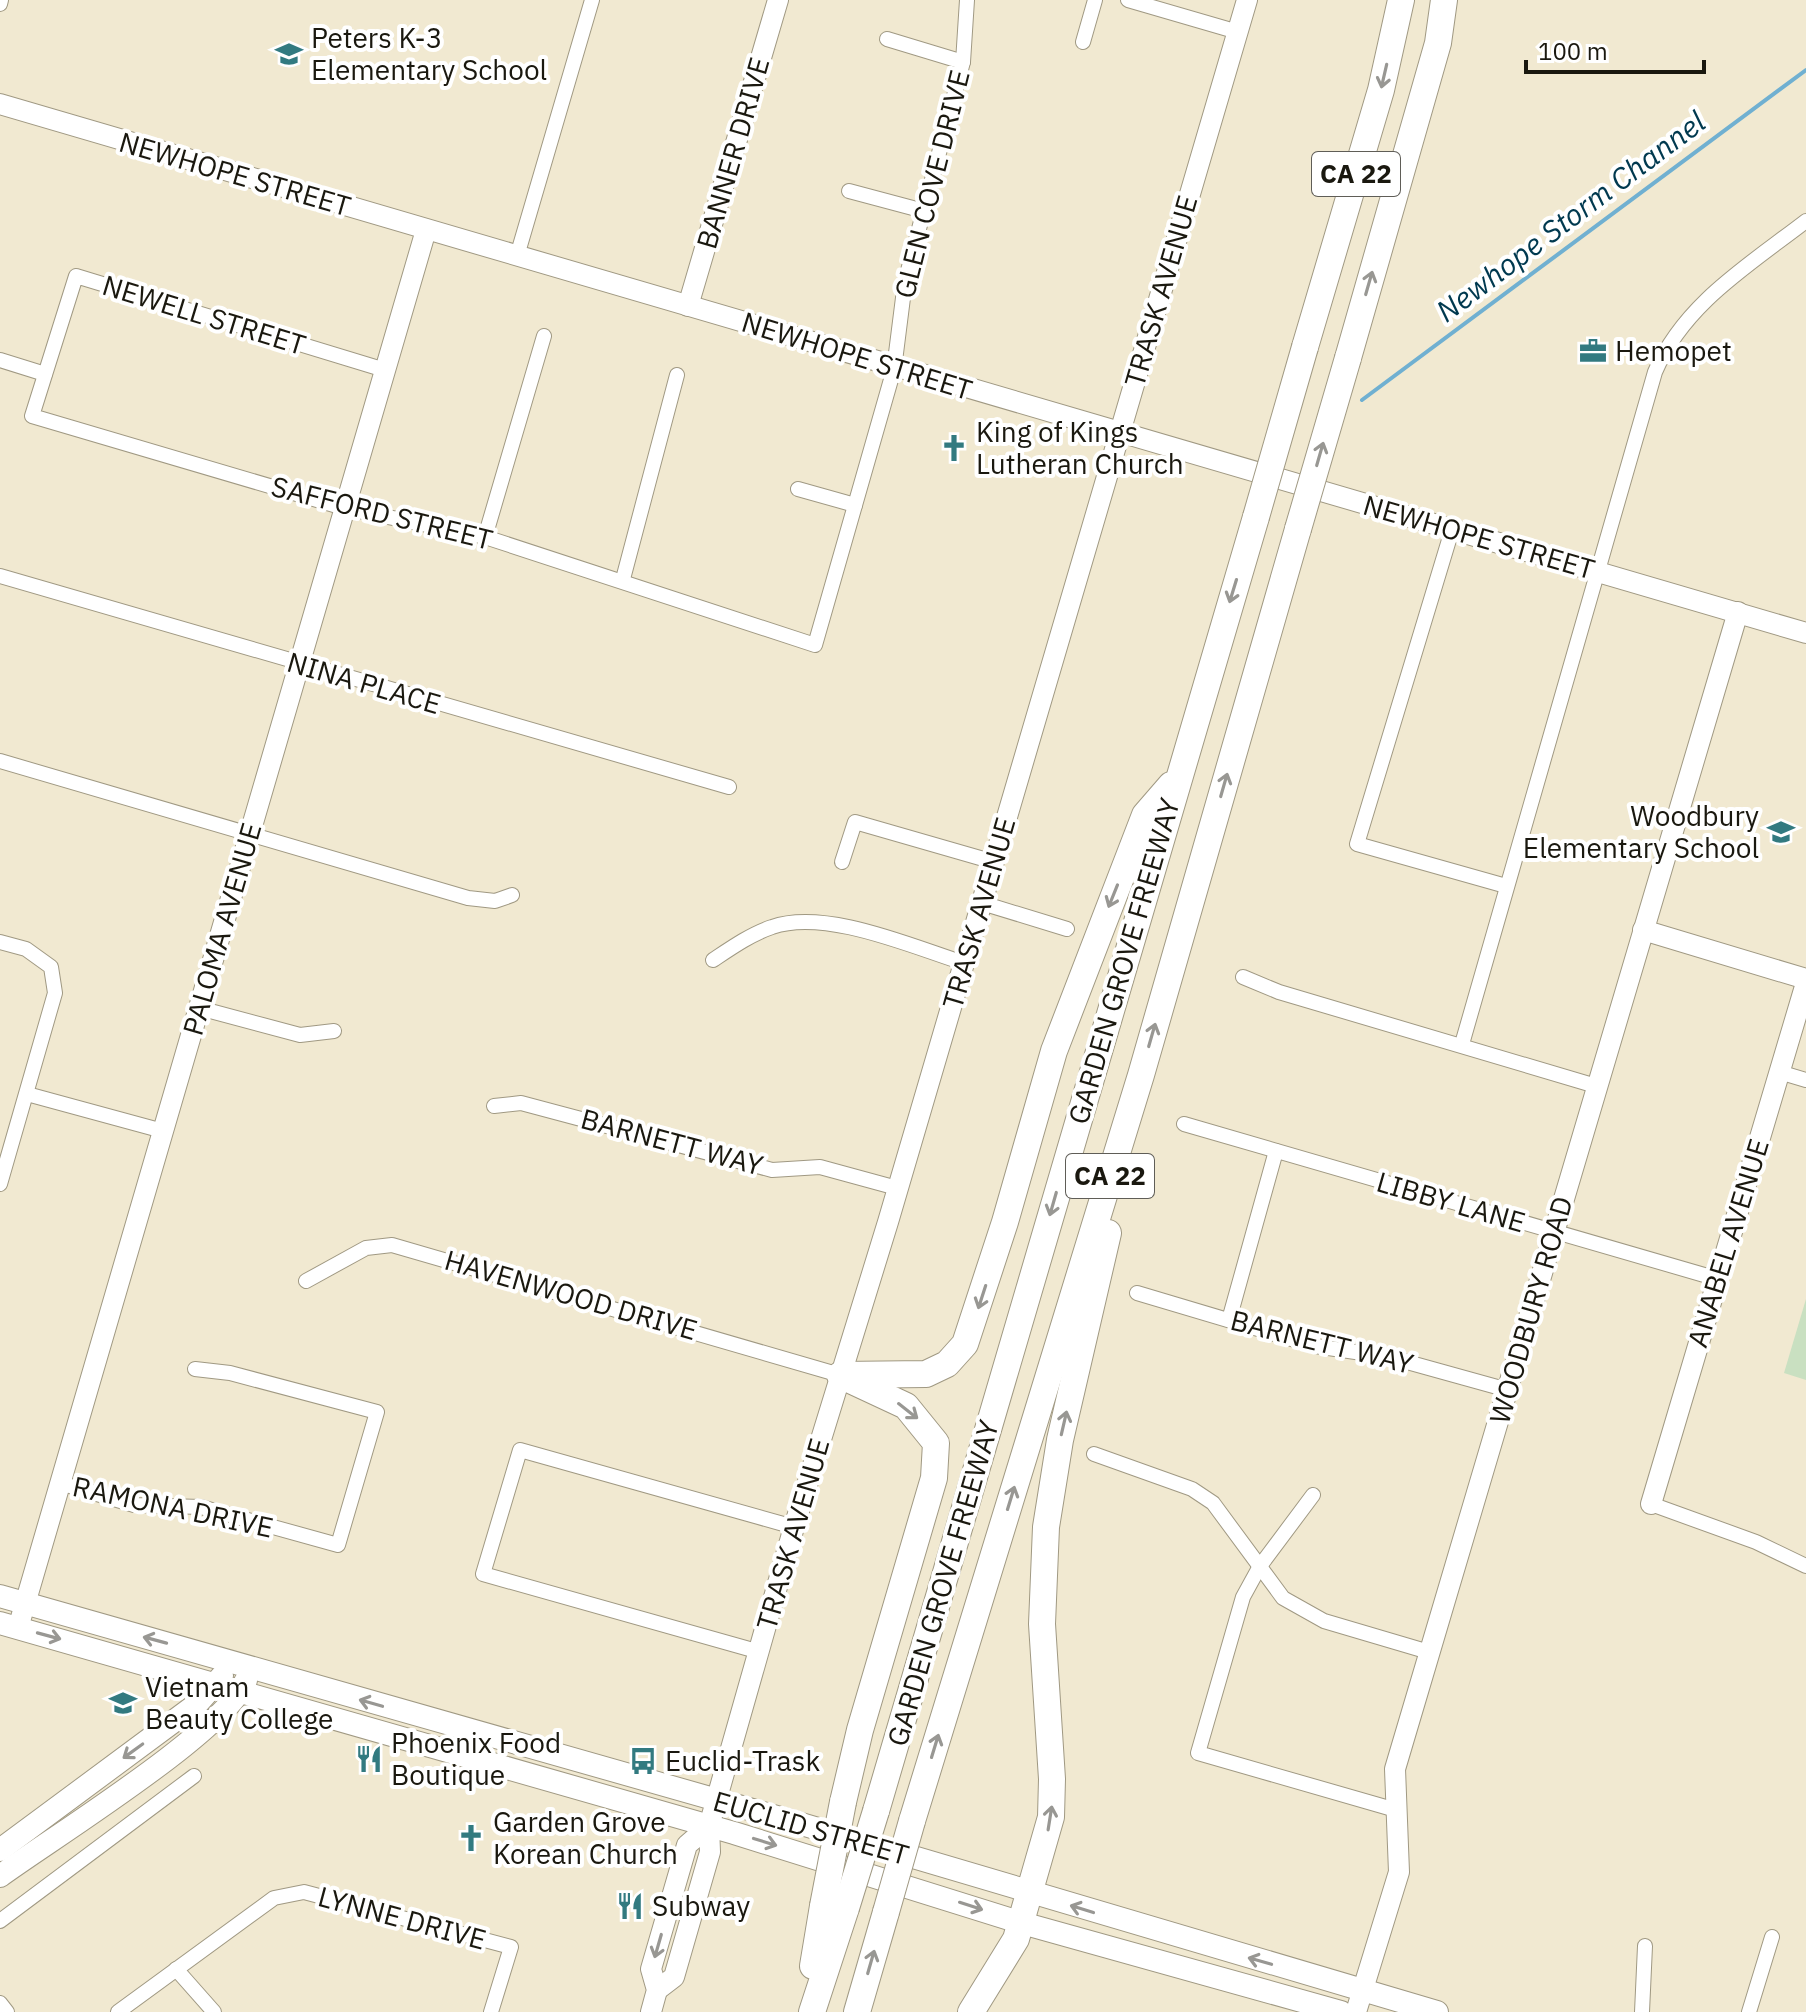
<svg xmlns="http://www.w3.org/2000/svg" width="1806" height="2012" font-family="'IBM Plex Sans',sans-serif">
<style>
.green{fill:#c9e0c1}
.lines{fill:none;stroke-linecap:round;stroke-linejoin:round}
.stream{stroke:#70b0d1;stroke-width:4}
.street-casing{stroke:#a09983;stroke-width:16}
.secondary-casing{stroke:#a09983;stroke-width:22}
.primary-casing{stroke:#a09983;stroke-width:24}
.highway-casing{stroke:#a09983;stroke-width:28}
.street{stroke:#fff;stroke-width:14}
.secondary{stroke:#fff;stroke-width:20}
.primary{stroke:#fff;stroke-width:22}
.highway{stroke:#fff;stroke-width:26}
.highway-bridge-casing{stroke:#a09983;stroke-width:28;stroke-linecap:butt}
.highway-bridge{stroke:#fff;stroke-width:26}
.oneway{stroke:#989793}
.labels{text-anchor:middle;stroke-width:8;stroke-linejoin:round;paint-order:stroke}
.shield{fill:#fff;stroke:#5f5d57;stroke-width:2}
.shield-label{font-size:26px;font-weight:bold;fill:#1a180f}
.poi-label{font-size:28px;fill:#1a180f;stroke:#fff;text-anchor:start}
.street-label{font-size:28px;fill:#1a180f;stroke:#fff}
.water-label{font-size:30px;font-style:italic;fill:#00394f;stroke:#fff}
</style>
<rect width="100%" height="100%" fill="#f1e9d1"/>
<path class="green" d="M 1806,1299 L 1806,1380 L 1784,1373 Z"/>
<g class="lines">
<path class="stream" d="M 1362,400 L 1806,70"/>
<g class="street-casing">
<g id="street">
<path d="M 1128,0 L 1238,32"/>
<path d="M 0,4 L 1,0"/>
<path d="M 887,39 L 963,62"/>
<path d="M 1083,42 L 1095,0"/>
<path d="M 849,191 L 924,211"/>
<path d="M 517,256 L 592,0"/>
<path d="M 0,360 L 45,374"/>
<path d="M 385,370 L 76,276 L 32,416 L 344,508 L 485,537 L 815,645 L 894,369 L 905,282 L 963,62 L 967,0"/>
<path d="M 798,489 L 855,505"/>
<path d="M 1452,530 L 1357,844 L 1506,886"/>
<path d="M 485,537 L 544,336"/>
<path d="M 0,576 L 729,787"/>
<path d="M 623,579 L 677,375"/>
<path d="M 0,761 L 468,898 L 495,901 L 512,895"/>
<path d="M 842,862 L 855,822 L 994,862"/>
<path d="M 982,903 L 1067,929"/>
<path d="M 0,942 L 26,949 L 51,967 L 55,993 L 0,1184"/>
<path d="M 713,960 C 731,948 751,934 772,927 C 825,908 913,947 964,963"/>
<path d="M 1243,977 L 1279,992 L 1596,1086"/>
<path d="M 199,1008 L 300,1035 L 334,1031"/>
<path d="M 1462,1044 L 1655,372 C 1684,304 1749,265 1806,221"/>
<path d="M 1779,1072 L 1806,1080"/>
<path d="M 27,1094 L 163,1131"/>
<path d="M 494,1106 L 521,1103 L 772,1170 L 820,1167 L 897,1188"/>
<path d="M 1184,1124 L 1718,1279"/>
<path d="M 306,1281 L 366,1248 L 392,1245 L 840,1375"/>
<path d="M 1137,1293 L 1315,1346 L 1389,1357 L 1508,1390"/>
<path d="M 1229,1320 L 1276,1151"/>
<path d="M 1094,1454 L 1192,1489 L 1213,1503 L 1283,1598 L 1324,1621 L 1429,1652"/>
<path d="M 60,1483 L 134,1505 L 201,1507 L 338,1545 L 377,1412 L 230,1373 L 195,1369"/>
<path d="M 1313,1495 L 1260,1566 L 1243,1597 L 1198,1753 L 1396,1810"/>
<path d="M 1651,1504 L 1756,1542 L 1806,1566"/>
<path d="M 760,1652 L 483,1574 L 520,1450 L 794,1527"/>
<path d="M 0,1921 L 194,1776"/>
<path d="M 176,1969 L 214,2012"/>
<path d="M 0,2003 L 7,2012"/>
<path d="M 118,2012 L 274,1898 L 304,1892 L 511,1947 L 491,2012"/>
<path d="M 1642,2012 L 1645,1946"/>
<path d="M 1749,2012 L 1772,1937"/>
</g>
</g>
<g class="secondary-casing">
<g id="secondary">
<path d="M 0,104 L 1806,633"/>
<path d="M 688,306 L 778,0"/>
<path d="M 1643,930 L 1806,979"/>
<path d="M 1651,1504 L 1806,983"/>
<path d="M 18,1628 L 426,230"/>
<path d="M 657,1990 L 674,1977 L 710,1852 L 709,1826 L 794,1527 L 888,1222 L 1247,0"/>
<path d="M 651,2012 L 657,1990 L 651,1969 L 687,1845 L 709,1826"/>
<path d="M 1356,2012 L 1399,1872 L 1395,1769 L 1738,612"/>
</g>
</g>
<g class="primary-casing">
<g id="primary">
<path d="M 0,1596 L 798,1823 L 1437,2012"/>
<path d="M 0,1623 L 734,1833 L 1022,1923 L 1341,2012"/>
<path d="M 0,1850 L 197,1704 L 222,1676"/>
<path d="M 0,1876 C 52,1838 227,1730 246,1680"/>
</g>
</g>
<g class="highway-casing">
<g id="highway">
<path d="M 1305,347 L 1381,90 L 1401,0"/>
<path d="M 1348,358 L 1438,43 L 1444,0"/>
<path d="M 840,1375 L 926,1374 L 947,1364 L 965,1344 L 1005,1222 L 1054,1051 L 1145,815 L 1171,785"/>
<path d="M 843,1802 L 860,1730 L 934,1478 L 936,1443 L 906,1406 L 846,1378"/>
<path d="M 876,1811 L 1256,517"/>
<path d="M 912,1821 L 1141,1075 L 1298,529"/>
<path d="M 813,1966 L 823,1906"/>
<path d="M 812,2012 L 846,1908"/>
<path d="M 857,2012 L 886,1912"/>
<path d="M 971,2012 L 1016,1939 L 1051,1817 L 1052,1779 L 1042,1624 L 1046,1527 L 1060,1440 L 1108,1233"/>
</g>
</g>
<use href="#street" class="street"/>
<use href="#secondary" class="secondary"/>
<use href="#primary" class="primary"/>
<use href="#highway" class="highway"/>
<g class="highway-bridge-casing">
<g id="highway-bridge">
<path d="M 1256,517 L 1305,347"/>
<path d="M 1298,529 L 1348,358"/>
<path d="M 823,1906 L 843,1802"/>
<path d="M 846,1908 L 876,1811"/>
<path d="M 886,1912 L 912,1821"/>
</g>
</g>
<use href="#highway-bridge" class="highway-bridge"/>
</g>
<defs><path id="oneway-shaft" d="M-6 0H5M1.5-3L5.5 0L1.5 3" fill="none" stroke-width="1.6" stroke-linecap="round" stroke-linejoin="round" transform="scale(2)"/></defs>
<g class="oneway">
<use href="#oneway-shaft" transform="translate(1384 76) rotate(103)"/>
<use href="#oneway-shaft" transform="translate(1369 283) rotate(-74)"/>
<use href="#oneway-shaft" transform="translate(1320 454) rotate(-74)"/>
<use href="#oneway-shaft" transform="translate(1233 591) rotate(107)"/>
<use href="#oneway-shaft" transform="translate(1224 785) rotate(-74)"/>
<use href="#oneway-shaft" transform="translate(1113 896) rotate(112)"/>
<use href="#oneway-shaft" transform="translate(1152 1035) rotate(-74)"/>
<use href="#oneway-shaft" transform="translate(1053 1204) rotate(106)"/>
<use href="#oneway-shaft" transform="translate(982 1297) rotate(108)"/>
<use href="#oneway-shaft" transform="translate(908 1411) rotate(38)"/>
<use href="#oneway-shaft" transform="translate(1064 1423) rotate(-77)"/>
<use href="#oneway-shaft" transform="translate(1011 1498) rotate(-73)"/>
<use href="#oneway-shaft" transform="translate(49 1636) rotate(15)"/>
<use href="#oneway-shaft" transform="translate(155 1640) rotate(-165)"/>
<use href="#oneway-shaft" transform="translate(371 1703) rotate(-164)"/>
<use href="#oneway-shaft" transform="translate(935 1746) rotate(-73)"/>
<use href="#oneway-shaft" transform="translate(133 1751) rotate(144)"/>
<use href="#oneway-shaft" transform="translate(1050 1818) rotate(-81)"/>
<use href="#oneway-shaft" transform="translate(765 1842) rotate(17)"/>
<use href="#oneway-shaft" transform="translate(971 1906) rotate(18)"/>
<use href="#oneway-shaft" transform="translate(1082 1909) rotate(-163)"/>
<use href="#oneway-shaft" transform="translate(658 1946) rotate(106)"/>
<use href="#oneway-shaft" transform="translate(1260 1961) rotate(-164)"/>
<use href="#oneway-shaft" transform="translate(871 1962) rotate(-74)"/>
</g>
<defs>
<g id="school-bare" transform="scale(2.16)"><path d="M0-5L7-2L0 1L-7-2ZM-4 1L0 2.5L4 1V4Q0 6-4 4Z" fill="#327a80" stroke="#fff" stroke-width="2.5" paint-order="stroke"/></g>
<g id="office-bare" transform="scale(2.16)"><path d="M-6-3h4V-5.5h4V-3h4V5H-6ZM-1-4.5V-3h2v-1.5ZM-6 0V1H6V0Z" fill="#327a80" stroke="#fff" stroke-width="2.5" paint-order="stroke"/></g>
<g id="church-bare" transform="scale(2.16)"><path d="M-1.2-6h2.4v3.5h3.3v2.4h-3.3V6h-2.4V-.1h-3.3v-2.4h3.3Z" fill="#327a80" stroke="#fff" stroke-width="2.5" paint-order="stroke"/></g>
<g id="university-bare" transform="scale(2.16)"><path d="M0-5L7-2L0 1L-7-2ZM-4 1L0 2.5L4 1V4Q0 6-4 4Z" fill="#327a80" stroke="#fff" stroke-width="2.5" paint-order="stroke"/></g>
<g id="restaurant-bare" transform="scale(2.16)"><path d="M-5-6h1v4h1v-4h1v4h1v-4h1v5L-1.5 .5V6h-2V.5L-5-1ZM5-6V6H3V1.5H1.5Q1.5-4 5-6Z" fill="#327a80" stroke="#fff" stroke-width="2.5" paint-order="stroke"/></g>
<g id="bus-bare" transform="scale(2.16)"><path d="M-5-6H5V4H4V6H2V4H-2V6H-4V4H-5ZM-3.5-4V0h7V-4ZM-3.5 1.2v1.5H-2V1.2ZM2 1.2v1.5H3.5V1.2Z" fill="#327a80" stroke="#fff" stroke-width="2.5" paint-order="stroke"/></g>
</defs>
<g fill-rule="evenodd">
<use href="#school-bare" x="289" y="54"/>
<use href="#office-bare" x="1593" y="351"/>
<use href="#church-bare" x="954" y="448"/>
<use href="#school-bare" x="1781" y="832"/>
<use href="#university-bare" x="123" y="1703"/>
<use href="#restaurant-bare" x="369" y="1759"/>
<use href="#bus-bare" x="643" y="1761"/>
<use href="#church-bare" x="471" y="1838"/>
<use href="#restaurant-bare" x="630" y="1906"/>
</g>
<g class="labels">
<g class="shield">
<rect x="1312" y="152" width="88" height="44" rx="6"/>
<rect x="1066" y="1154" width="88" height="44" rx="6"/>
</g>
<g class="shield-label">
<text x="1356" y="183">CA 22</text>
<text x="1110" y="1185">CA 22</text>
</g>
<g class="poi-label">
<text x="311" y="48">Peters K-3<tspan x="311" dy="32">Elementary School</tspan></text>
<text x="1615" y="361">Hemopet</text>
<text x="976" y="442">King of Kings<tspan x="976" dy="32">Lutheran Church</tspan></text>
<text x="1759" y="826" text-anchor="end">Woodbury<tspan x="1759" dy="32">Elementary School</tspan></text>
<text x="145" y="1697">Vietnam<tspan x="145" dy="32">Beauty College</tspan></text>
<text x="391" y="1753">Phoenix Food<tspan x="391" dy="32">Boutique</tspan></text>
<text x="665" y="1771">Euclid-Trask</text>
<text x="493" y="1832">Garden Grove<tspan x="493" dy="32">Korean Church</tspan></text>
<text x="652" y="1916">Subway</text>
</g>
<g class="street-label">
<text transform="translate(733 153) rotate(-74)" y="10">BANNER DRIVE</text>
<text transform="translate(235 174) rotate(16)" y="10">NEWHOPE STREET</text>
<text transform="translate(932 184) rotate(-76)" y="10">GLEN COVE DRIVE</text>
<text transform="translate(1161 291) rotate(-74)" y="10">TRASK AVENUE</text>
<text transform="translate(204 315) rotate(17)" y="10">NEWELL STREET</text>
<text transform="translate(857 356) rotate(17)" y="10">NEWHOPE STREET</text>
<text transform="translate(382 513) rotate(14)" y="10">SAFFORD STREET</text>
<text transform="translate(1479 537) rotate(16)" y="10">NEWHOPE STREET</text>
<text transform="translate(364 683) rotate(16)" y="10">NINA PLACE</text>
<text transform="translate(979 913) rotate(-74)" y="10">TRASK AVENUE</text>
<text transform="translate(222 929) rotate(-74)" y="10">PALOMA AVENUE</text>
<text transform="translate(1124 961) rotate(-74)" y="10">GARDEN GROVE FREEWAY</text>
<text transform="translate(672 1142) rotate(15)" y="10">BARNETT WAY</text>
<text transform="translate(1451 1202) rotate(16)" y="10">LIBBY LANE</text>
<text transform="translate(1728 1243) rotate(-73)" y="10">ANABEL AVENUE</text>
<text transform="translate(571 1295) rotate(16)" y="10">HAVENWOOD DRIVE</text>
<text transform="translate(1531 1310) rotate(-74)" y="10">WOODBURY ROAD</text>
<text transform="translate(1322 1342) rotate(14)" y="10">BARNETT WAY</text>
<text transform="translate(173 1507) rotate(12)" y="10">RAMONA DRIVE</text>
<text transform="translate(793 1534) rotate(-74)" y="10">TRASK AVENUE</text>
<text transform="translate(943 1583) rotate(-74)" y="10">GARDEN GROVE FREEWAY</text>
<text transform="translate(811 1828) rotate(16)" y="10">EUCLID STREET</text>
<text transform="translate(402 1918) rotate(15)" y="10">LYNNE DRIVE</text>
</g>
<g class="water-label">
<text transform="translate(1571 217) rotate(-37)" y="10">Newhope Storm Channel</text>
</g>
</g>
<path d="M1526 60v12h178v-12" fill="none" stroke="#1a180f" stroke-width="4"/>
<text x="1538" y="60" font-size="24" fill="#1a180f" stroke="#ffffff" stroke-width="6" paint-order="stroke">100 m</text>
</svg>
